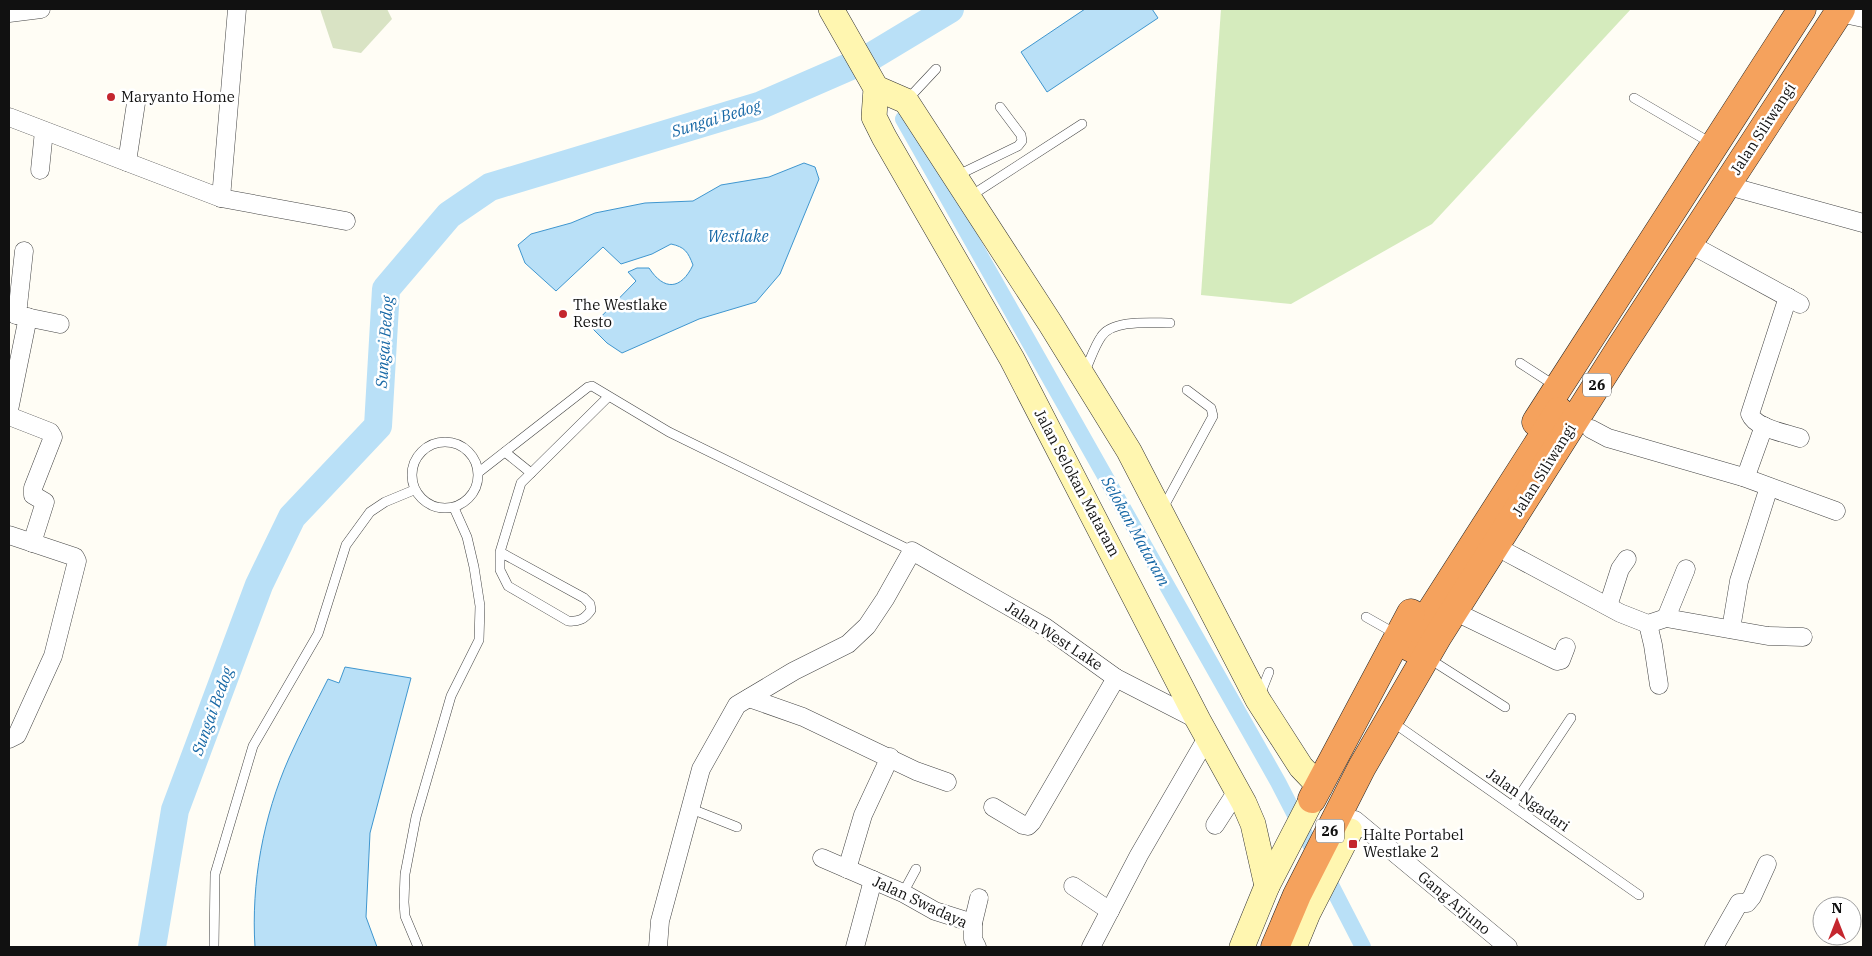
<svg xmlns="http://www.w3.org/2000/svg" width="1872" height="956" font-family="'IBM Plex Serif',serif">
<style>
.green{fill:#d5ebbd}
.cemetery{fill:#d9e3c4}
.water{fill:#b9e0f7;stroke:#3f96cf}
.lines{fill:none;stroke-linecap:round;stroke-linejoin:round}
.canal{stroke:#b9e0f7;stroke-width:16}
.river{stroke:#b9e0f7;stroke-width:28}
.lane-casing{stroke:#444;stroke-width:10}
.street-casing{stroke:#444;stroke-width:19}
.secondary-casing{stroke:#333;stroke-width:26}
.highway-casing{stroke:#222;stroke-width:29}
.lane{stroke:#fff;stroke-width:9}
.street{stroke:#fff;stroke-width:18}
.secondary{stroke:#fff6b0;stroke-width:25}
.highway{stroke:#f5a25d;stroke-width:28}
.poi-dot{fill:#c4262e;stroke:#fff;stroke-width:2}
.labels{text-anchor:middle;stroke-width:5;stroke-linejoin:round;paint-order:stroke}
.shield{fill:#fff;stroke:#585858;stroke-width:1}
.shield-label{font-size:14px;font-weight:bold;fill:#111}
.poi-label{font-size:15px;fill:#111;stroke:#fff;text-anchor:start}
.street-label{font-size:15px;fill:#111;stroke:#fff}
.water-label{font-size:16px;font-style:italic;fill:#1768a6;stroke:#fff}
</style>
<rect width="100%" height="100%" fill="#fffdf5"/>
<path class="green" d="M 1221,9 L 1631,9 L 1432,224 L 1291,304 L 1201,295 Z"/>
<path class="cemetery" d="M 320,9 L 387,9 L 392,19 L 361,53 L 333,48 Z"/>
<g class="water">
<path d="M 1085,9 L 1152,9 L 1158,18 L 1047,92 L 1021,52 Z"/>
<path d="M 804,163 L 815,167 L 819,179 L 780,274 L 756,302 L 699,319 L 622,353 L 607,343 L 591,327 L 636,281 L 628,272 L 637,268 L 649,268 C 664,291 681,290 693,265 C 688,252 685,247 671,244 L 652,254 L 621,264 L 603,247 L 556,291 L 525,263 L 518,245 L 531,234 L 571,223 L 595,213 L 645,203 L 693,201 L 721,185 L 769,177 Z"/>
<path d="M 345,667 L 411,678 L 370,833 L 366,917 L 377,947 L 255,947 C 251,883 263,817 289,758 C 301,731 315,705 328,679 L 339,683 Z"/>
</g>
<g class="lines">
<path class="canal" d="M 903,119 L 1278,782 L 1363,947"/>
<path class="river" d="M 152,947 L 175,810 L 259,585 L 292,517 L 378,426 L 386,289 L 449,215 L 490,187 L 759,106 L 867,59 L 950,9"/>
<g class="lane-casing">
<g id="lane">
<path d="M 1634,98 L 1711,143"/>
<path d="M 907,100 L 936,69"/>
<path d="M 956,176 L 1018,146 L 1022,141 L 1021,135 L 1000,107"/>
<path d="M 969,197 L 1082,124"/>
<path d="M 1520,363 L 1557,387"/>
<path d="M 1084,373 C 1090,361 1094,347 1101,337 C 1112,319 1151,323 1170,323"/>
<circle cx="445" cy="475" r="33"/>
<path d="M 505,452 L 531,473"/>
<path d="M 479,472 L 588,387 L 592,386 L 669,432 L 912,551"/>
<path d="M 1162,510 L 1213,416 L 1211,408 L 1187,390"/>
<path d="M 500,552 L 584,598 L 590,604 L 591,610 C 585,619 579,622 568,621 L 508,586 L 500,570 L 500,552 L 521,483 L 608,397"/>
<path d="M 1366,617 L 1396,634"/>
<path d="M 1428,658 L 1505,707"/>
<path d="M 1260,695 L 1269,672"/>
<path d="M 1401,728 L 1639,895"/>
<path d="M 1513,805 L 1571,718"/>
<path d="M 689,808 L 737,827"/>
<path d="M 903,893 L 916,869"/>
<path d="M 214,947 L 215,874 L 253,746 L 318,634 L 346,545 L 370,512 L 385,502 L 414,490"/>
<path d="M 418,947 L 405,916 L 404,902 L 405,874 L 416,817 L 451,696 L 479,640 L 480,606 L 474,567 L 467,537 L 454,508"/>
</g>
</g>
<g class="street-casing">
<g id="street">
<path d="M 9,13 L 41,9"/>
<path d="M 1849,15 L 1863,18"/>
<path d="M 9,117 L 221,198 L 346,221"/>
<path d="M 127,162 L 136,103"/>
<path d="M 40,170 L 44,131"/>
<path d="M 1736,188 L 1863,223"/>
<path d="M 221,198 L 237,9"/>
<path d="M 1699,249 L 1800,304"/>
<path d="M 1788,297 L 1750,414 C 1756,429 1786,433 1800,438"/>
<path d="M 16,315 L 60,324"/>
<path d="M 17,315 L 24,251"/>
<path d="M 9,410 L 28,317"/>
<path d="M 9,416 L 50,432 L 53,437 L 33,488 L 33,495 L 45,502 L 32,543"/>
<path d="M 1591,429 L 1608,438 L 1743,477 L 1836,511"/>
<path d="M 1743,477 L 1746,476 L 1764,426"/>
<path d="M 9,535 L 75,557 L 77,561 L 53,656 L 17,735 L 9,739"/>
<path d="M 1508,553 L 1620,613 L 1648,624 L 1666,618 L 1768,636 L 1803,637"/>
<path d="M 1608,606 L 1620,569 L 1627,559"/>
<path d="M 1466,617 L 1557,661 L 1561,660 L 1566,647"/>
<path d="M 1666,618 L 1686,569"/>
<path d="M 1648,624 L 1653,645 L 1659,685"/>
<path d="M 1731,629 L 1739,581 L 1769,487"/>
<path d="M 749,698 L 803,717 L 916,771 L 947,782"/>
<path d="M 993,807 L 1023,825 L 1028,826 L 1032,822 L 1116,678"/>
<path d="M 1355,820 L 1508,947"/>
<path d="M 1215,825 L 1237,791"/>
<path d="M 822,858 L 903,893 L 935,911 L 973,923 L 973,939 L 977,947"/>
<path d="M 847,869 L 863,815 L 890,757"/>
<path d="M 1073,886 L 1110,911"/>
<path d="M 973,923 L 979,898"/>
<path d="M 658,947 L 660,921 L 701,769 L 737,705 L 794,671 L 848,644 L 867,626 L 885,599 L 912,551 L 1045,627 L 1116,678 L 1198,720"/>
<path d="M 855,947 L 873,880"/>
<path d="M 1091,947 L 1139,855 L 1208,736"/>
<path d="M 1714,947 L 1739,903 L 1747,903 L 1752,897 L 1767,864"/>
</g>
</g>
<g class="secondary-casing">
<g id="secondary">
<path d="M 831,9 L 876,88 L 874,117 L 884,137 L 1012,359 L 1198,720 L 1244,803 L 1253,824 L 1267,886"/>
<path d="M 876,88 L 906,101 L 1050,323 L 1129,451 L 1258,700 L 1301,767 L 1320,787"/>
<path d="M 1242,947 L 1267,886 L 1312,799"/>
<path d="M 1294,947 L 1308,913 L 1350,831"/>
</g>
</g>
<g class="highway-casing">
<g id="highway">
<path d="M 1536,422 L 1802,9"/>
<path d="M 1411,648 L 1429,614 L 1559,411"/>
<path d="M 1312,799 L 1411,613"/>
<path d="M 1275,947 L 1297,895 L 1362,767 L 1438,636 L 1621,347 L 1841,9"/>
</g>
</g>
<use href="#lane" class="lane"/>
<use href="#street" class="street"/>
<use href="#secondary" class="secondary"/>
<use href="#highway" class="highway"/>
</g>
<g class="poi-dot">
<circle cx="111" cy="97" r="5"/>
<circle cx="563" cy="314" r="5"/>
<rect x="1348" y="839" width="10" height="10" rx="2.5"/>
</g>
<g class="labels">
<g class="shield">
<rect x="1583" y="373.5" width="28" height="23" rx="4"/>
<rect x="1316" y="819.5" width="28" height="23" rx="4"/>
</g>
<g class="shield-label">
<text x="1597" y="390">26</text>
<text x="1330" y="836">26</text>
</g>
<g class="poi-label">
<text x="121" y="102">Maryanto Home</text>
<text x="573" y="310">The Westlake<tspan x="573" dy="17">Resto</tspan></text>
<text x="1363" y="840">Halte Portabel<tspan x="1363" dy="17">Westlake 2</tspan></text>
</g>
<g class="street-label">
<text transform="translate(1763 129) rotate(-57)" y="5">Jalan Siliwangi</text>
<text transform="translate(1544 470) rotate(-58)" y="5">Jalan Siliwangi</text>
<text transform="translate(1077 483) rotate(62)" y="5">Jalan Selokan Mataram</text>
<text transform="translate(1054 636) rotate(33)" y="5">Jalan West Lake</text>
<text transform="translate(1528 800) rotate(35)" y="5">Jalan Ngadari</text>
<text transform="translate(920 902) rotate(25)" y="5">Jalan Swadaya</text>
<text transform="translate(1454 903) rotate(40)" y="5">Gang Arjuno</text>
</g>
<g class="water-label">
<text transform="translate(716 118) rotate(-17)" y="6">Sungai Bedog</text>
<text x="738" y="242">Westlake</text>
<text transform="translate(384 342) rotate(-86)" y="6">Sungai Bedog</text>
<text transform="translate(1136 531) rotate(61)" y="6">Selokan Mataram</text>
<text transform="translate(212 711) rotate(-70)" y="6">Sungai Bedog</text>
</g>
</g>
<rect width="1872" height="956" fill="none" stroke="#111111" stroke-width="20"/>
<g transform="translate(1837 921)"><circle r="24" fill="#ffffff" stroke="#a0a0a0"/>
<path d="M0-4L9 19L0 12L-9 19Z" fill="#c4262e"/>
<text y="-8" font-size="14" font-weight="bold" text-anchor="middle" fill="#111111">N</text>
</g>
</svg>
